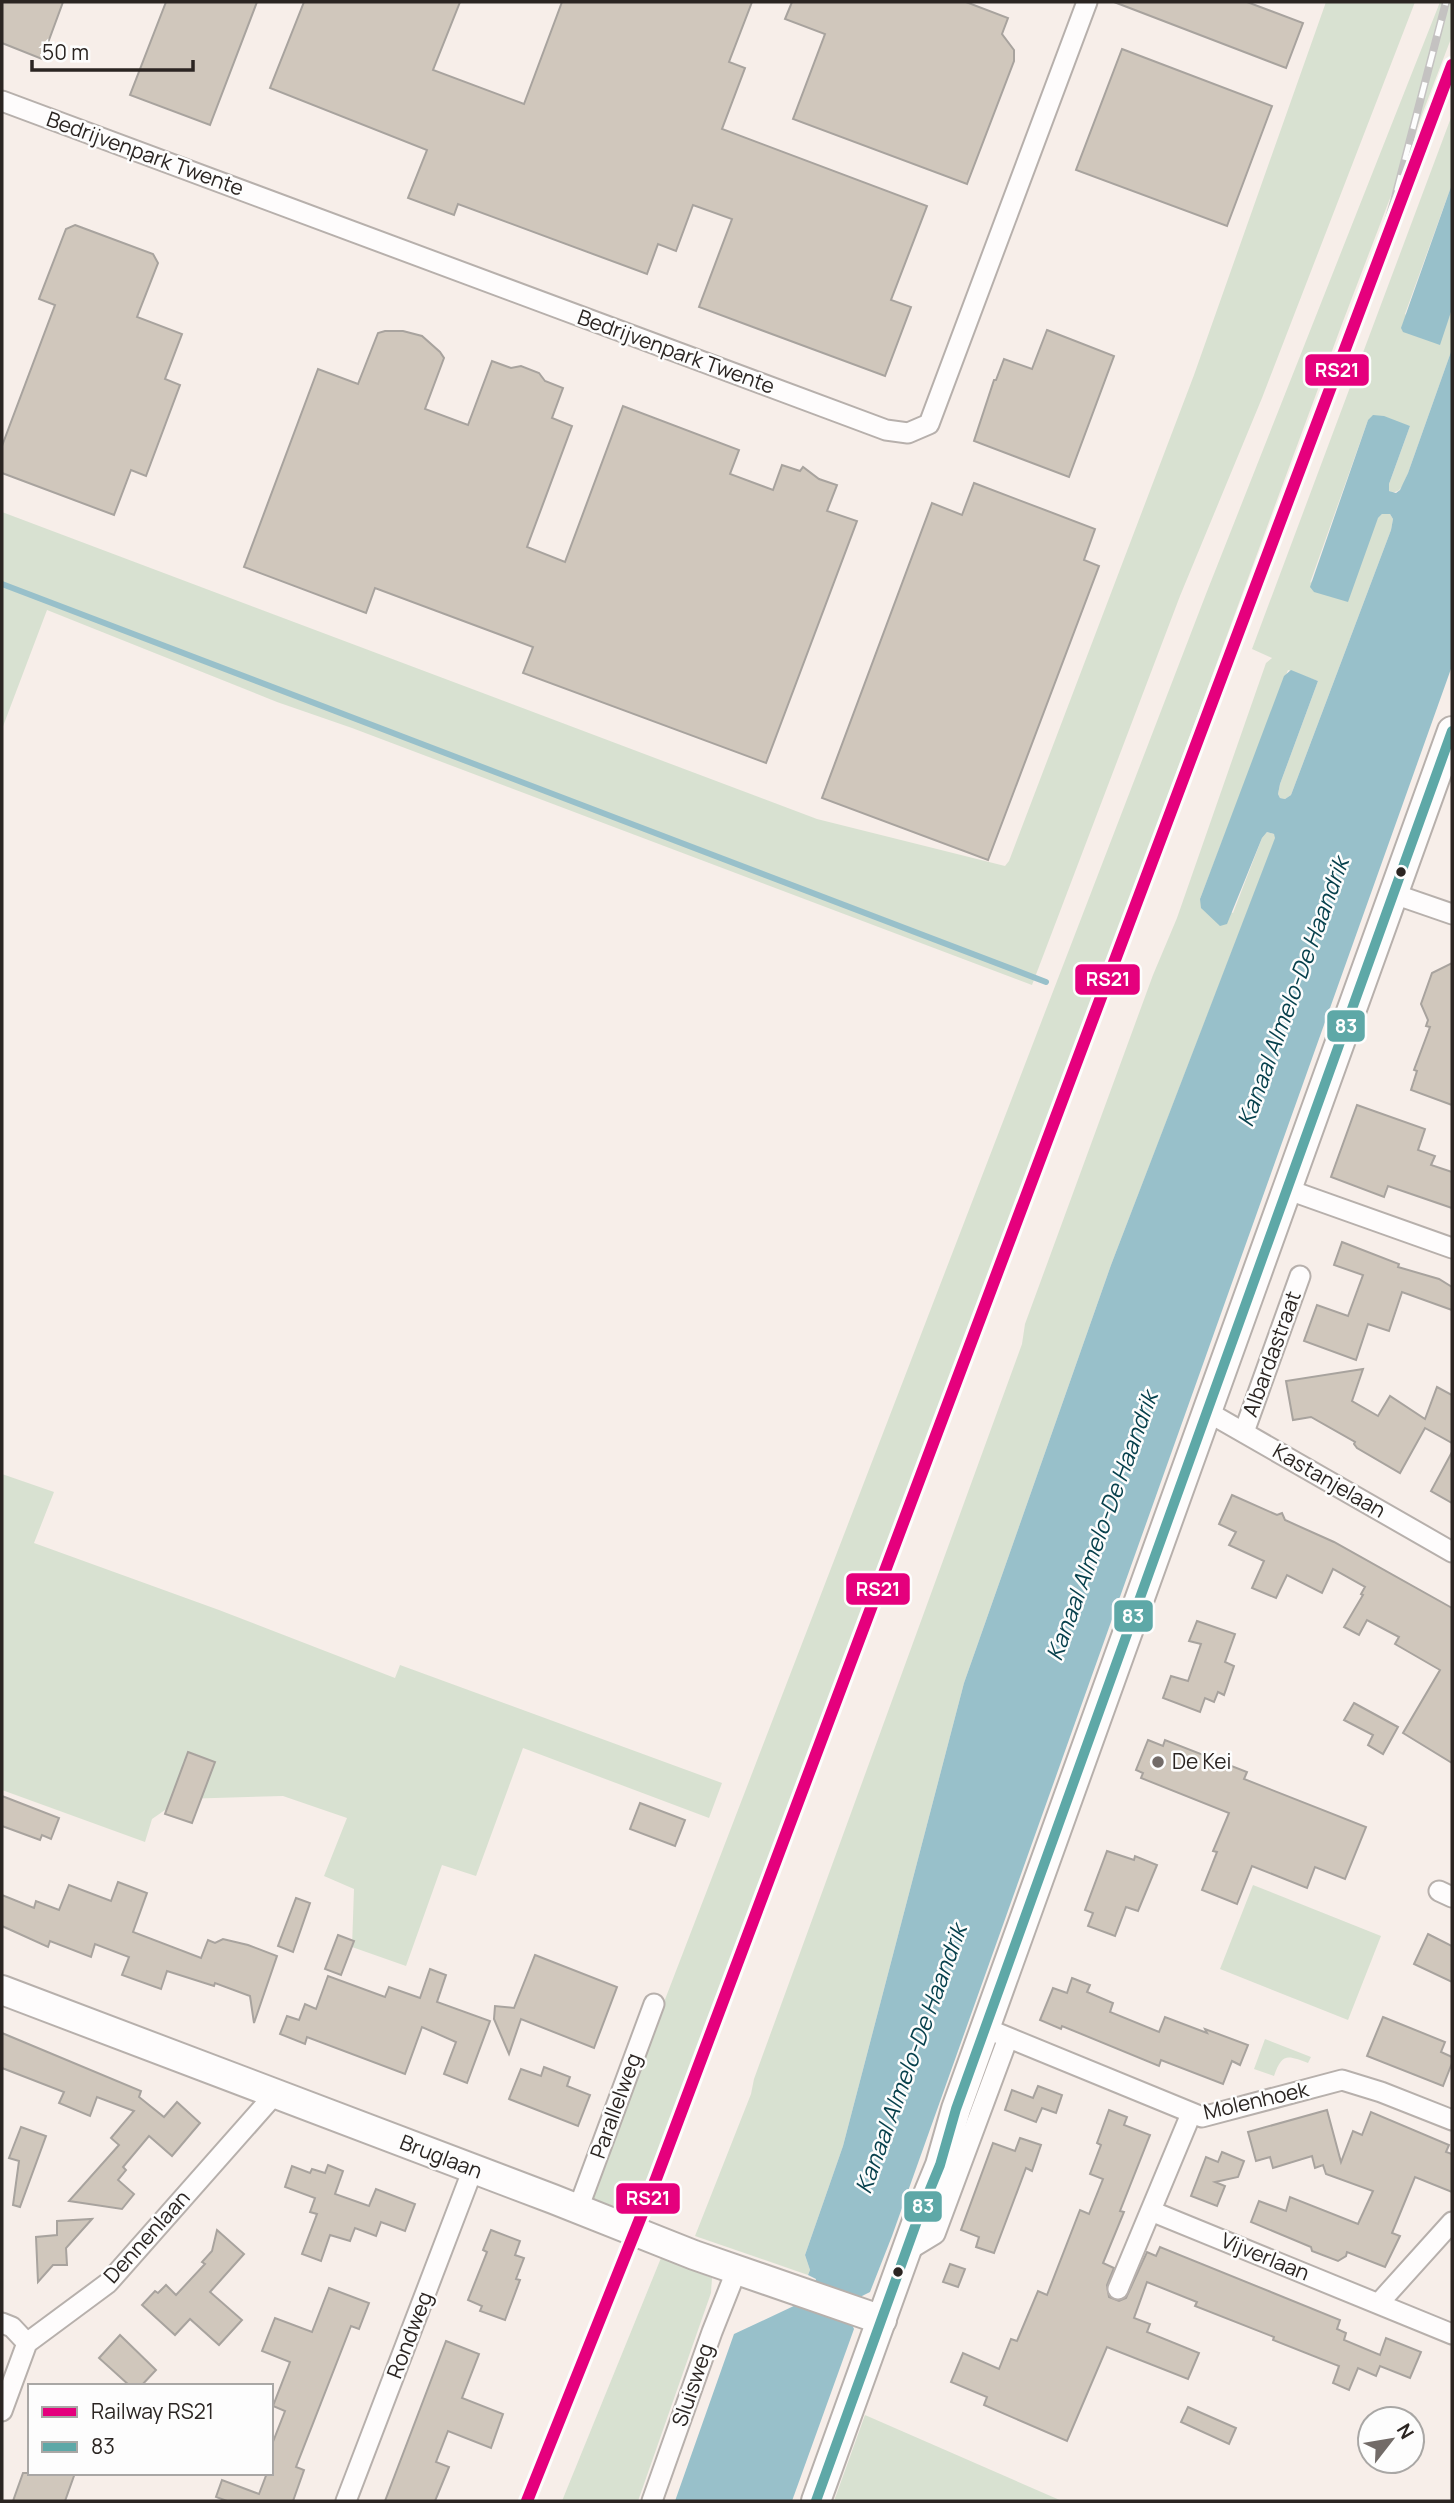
<svg xmlns="http://www.w3.org/2000/svg" width="1454" height="2503" font-family="Manrope,sans-serif">
<style>
.green{fill:#d8e1d1}
.water{fill:#98c0ca}
.lines{fill:none;stroke-linecap:round;stroke-linejoin:round}
.stream{stroke:#98c0ca;stroke-width:6}
.building{fill:#d0c7bc;stroke:#a8a39e;stroke-width:2}
.street-casing{stroke:#b7b0ac;stroke-width:23}
.secondary-casing{stroke:#b7b0ac;stroke-width:32}
.street{stroke:#fefcfc;stroke-width:19}
.secondary{stroke:#fefcfc;stroke-width:28}
.rail-casing{stroke:#c4c2c1;stroke-width:8}
.rail{stroke:#fdfdfd;stroke-width:5;stroke-dasharray:16;stroke-linecap:butt}
.bus-1-casing{stroke:#fdfdfd;stroke-width:16}
.bus-1{stroke:#5ea8a7;stroke-width:10}
.rail-1-casing{stroke:#fdfdfd;stroke-width:18}
.rail-1{stroke:#e5007d;stroke-width:12}
.bus-dot{fill:#2b2522;stroke:#fdfdfd;stroke-width:2.5}
.poi-dot{fill:#726b68;stroke:#fdfdfd;stroke-width:2.5}
.labels{text-anchor:middle;stroke-width:5;stroke-linejoin:round;paint-order:stroke}
.street-label{font-size:21px;fill:#2b2522;stroke:#fdfdfd}
.poi-label{font-size:21px;fill:#2b2522;stroke:#fdfdfd;text-anchor:start}
.water-label{font-size:23px;font-style:italic;fill:#053f4b;stroke:#fdfdfd}
.line-badge{stroke:#fdfdfd;stroke-width:2.5}
.badge-label{font-size:19px;text-anchor:middle;font-weight:bold;fill:#fff}
</style>
<rect width="100%" height="100%" fill="#f7eee9"/>
<g class="green">
<path d="M 1326,2 L 1415,2 L 1262,398 L 1180,596 L 1032,985 L 352,728 L 277,702 L 47,610 L 2,729 L 2,512 L 817,819 L 1005,866 L 1009,861 L 1194,375 Z"/>
<path d="M 1440,2 L 1452,2 L 1452,36 L 1342,324 L 1079,1036 L 684,2085 L 634,2214 L 589,2197 L 1206,594 Z"/>
<path d="M 1452,115 L 1452,184 L 1405,314 L 1439,344 L 1452,309 L 1452,349 L 1408,473 C 1404,482 1401,496 1389,491 L 1389,484 L 1410,426 L 1368,420 L 1310,583 L 1382,514 L 1390,514 L 1393,519 L 1391,530 L 1291,795 L 1285,799 L 1280,798 L 1278,794 L 1280,784 L 1318,681 L 1288,670 L 1200,899 L 1233,913 L 1262,838 L 1267,832 L 1274,834 L 1276,837 L 1111,1265 L 964,1683 L 843,2146 L 805,2255 L 810,2270 L 808,2275 L 695,2236 L 751,2094 L 754,2079 L 1022,1344 L 1025,1324 L 1153,975 L 1177,918 L 1266,663 L 1272,658 L 1252,649 Z"/>
<path d="M 2,1474 L 54,1492 L 34,1543 L 219,1610 L 395,1678 L 400,1665 L 722,1783 L 709,1818 L 523,1748 L 476,1876 L 442,1865 L 406,1966 L 352,1947 L 354,1889 L 324,1876 L 347,1818 L 283,1796 L 181,1799 L 152,1819 L 145,1842 L 2,1790 Z"/>
<path d="M 1253,1885 L 1381,1936 L 1348,2020 L 1220,1969 Z"/>
<path d="M 1265,2039 L 1311,2057 L 1308,2063 C 1287,2055 1282,2053 1274,2076 L 1254,2069 Z"/>
<path d="M 661,2258 L 712,2278 L 711,2293 L 638,2501 L 562,2501 Z"/>
<path d="M 865,2415 L 1062,2501 L 834,2501 Z"/>
</g>
<g class="water">
<path d="M 1452,184 L 1452,309 L 1440,345 L 1403,332 L 1401,328 Z"/>
<path d="M 1452,349 L 1452,666 L 892,2236 L 870,2292 L 858,2298 L 850,2320 L 854,2329 L 792,2501 L 675,2501 L 734,2334 L 798,2304 L 808,2304 L 816,2279 L 808,2275 L 810,2270 L 805,2255 L 843,2146 L 964,1683 L 1111,1265 L 1275,838 L 1274,834 L 1267,832 L 1262,838 L 1227,924 L 1220,926 L 1201,908 L 1200,899 L 1284,676 L 1291,670 L 1318,681 L 1280,784 L 1278,794 L 1280,798 L 1285,799 L 1291,795 L 1391,530 L 1393,519 L 1390,514 L 1382,514 L 1378,518 L 1348,602 L 1314,592 L 1310,587 L 1368,420 L 1373,415 L 1384,416 L 1410,426 L 1389,484 L 1389,491 L 1396,493 L 1400,490 L 1408,473 Z"/>
</g>
<g class="lines">
<path class="stream" d="M 2,584 L 1046,982"/>
</g>
<g class="building">
<path d="M 2,2 L 63,2 L 42,59 L 2,43 Z"/>
<path d="M 166,2 L 257,2 L 210,125 L 130,95 Z"/>
<path d="M 304,2 L 460,2 L 433,70 L 524,104 L 562,2 L 752,2 L 729,62 L 745,68 L 722,129 L 927,206 L 891,300 L 911,307 L 885,376 L 699,307 L 732,219 L 693,205 L 676,251 L 658,244 L 647,274 L 458,204 L 454,215 L 408,198 L 427,150 L 270,88 Z"/>
<path d="M 792,2 L 966,2 L 1008,18 L 1002,34 L 1014,50 L 1014,61 L 967,184 L 793,119 L 825,34 L 785,19 Z"/>
<path d="M 1114,2 L 1247,2 L 1303,23 L 1286,68 Z"/>
<path d="M 1122,49 L 1272,106 L 1227,226 L 1076,170 Z"/>
<path d="M 75,225 L 153,254 L 158,263 L 137,317 L 182,334 L 165,379 L 180,385 L 146,476 L 131,470 L 114,515 L 2,473 L 2,446 L 55,305 L 39,299 L 66,229 Z"/>
<path d="M 1047,330 L 1114,356 L 1069,477 L 974,441 L 994,380 L 996,380 L 1004,359 L 1032,369 Z"/>
<path d="M 385,331 L 403,331 L 422,336 L 440,352 L 444,358 L 425,409 L 468,425 L 492,361 L 511,368 L 521,366 L 539,373 L 545,381 L 563,388 L 552,418 L 572,426 L 527,547 L 565,562 L 623,406 L 739,450 L 730,474 L 773,490 L 782,465 L 800,471 L 803,467 L 819,479 L 837,485 L 827,511 L 857,521 L 766,763 L 523,673 L 533,647 L 375,588 L 366,613 L 244,567 L 318,369 L 358,384 L 378,333 Z"/>
<path d="M 974,483 L 1095,529 L 1084,560 L 1099,566 L 988,860 L 822,798 L 932,503 L 962,515 Z"/>
<path d="M 1452,963 L 1452,1105 L 1411,1090 L 1417,1071 L 1414,1070 L 1430,1027 L 1426,1026 L 1428,1020 L 1421,1004 L 1432,973 Z"/>
<path d="M 1357,1105 L 1425,1129 L 1418,1150 L 1435,1156 L 1431,1165 L 1452,1172 L 1452,1208 L 1388,1186 L 1384,1197 L 1331,1177 Z"/>
<path d="M 1342,1242 L 1399,1264 L 1398,1267 L 1439,1279 L 1452,1287 L 1452,1310 L 1402,1292 L 1389,1331 L 1368,1324 L 1356,1360 L 1304,1341 L 1317,1305 L 1348,1316 L 1363,1275 L 1334,1265 Z"/>
<path d="M 1363,1369 L 1352,1401 L 1378,1416 L 1390,1396 L 1425,1419 L 1437,1387 L 1452,1395 L 1452,1443 L 1425,1428 L 1400,1473 L 1357,1448 L 1354,1444 L 1355,1442 L 1311,1417 L 1293,1420 L 1286,1381 Z"/>
<path d="M 1452,1452 L 1452,1503 L 1431,1491 Z"/>
<path d="M 1232,1495 L 1277,1515 L 1282,1513 L 1285,1520 L 1334,1542 L 1452,1608 L 1452,1763 L 1403,1733 L 1440,1670 L 1395,1644 L 1399,1637 L 1367,1620 L 1359,1635 L 1344,1627 L 1363,1595 L 1361,1594 L 1365,1587 L 1333,1569 L 1322,1593 L 1287,1575 L 1276,1598 L 1252,1588 L 1264,1561 L 1229,1545 L 1236,1532 L 1219,1524 Z"/>
<path d="M 1197,1621 L 1235,1634 L 1225,1662 L 1234,1666 L 1224,1695 L 1218,1692 L 1214,1702 L 1205,1698 L 1200,1712 L 1163,1698 L 1171,1676 L 1188,1681 L 1201,1644 L 1189,1641 Z"/>
<path d="M 1354,1703 L 1398,1727 L 1383,1754 L 1368,1745 L 1373,1735 L 1344,1720 Z"/>
<path d="M 1148,1740 L 1163,1746 L 1165,1740 L 1247,1772 L 1244,1779 L 1366,1827 L 1345,1879 L 1315,1867 L 1307,1888 L 1252,1866 L 1237,1904 L 1202,1890 L 1217,1852 L 1213,1851 L 1229,1813 L 1141,1778 L 1143,1773 L 1136,1770 Z"/>
<path d="M 188,1752 L 215,1762 L 192,1823 L 165,1814 Z"/>
<path d="M 2,1796 L 59,1818 L 51,1839 L 42,1835 L 40,1840 L 2,1826 Z"/>
<path d="M 640,1803 L 685,1820 L 675,1846 L 630,1829 Z"/>
<path d="M 1107,1851 L 1134,1860 L 1135,1856 L 1157,1865 L 1138,1911 L 1126,1907 L 1115,1936 L 1088,1926 L 1093,1913 L 1085,1910 Z"/>
<path d="M 118,1882 L 147,1893 L 133,1932 L 201,1958 L 208,1940 L 215,1943 L 223,1939 L 248,1945 L 277,1956 L 254,2023 L 250,1996 L 215,1983 L 214,1986 L 167,1971 L 161,1989 L 122,1975 L 129,1957 L 95,1944 L 91,1957 L 50,1941 L 48,1947 L 2,1926 L 2,1895 L 34,1908 L 36,1901 L 59,1910 L 69,1885 L 111,1901 Z"/>
<path d="M 296,1898 L 310,1903 L 293,1952 L 278,1946 Z"/>
<path d="M 1428,1934 L 1452,1946 L 1452,1982 L 1414,1964 Z"/>
<path d="M 338,1935 L 354,1941 L 341,1975 L 325,1969 Z"/>
<path d="M 535,1955 L 617,1987 L 594,2048 L 521,2019 L 509,2054 L 494,2019 L 495,2006 L 514,2008 Z"/>
<path d="M 430,1969 L 446,1975 L 437,2002 L 490,2021 L 467,2083 L 444,2074 L 456,2042 L 422,2027 L 405,2074 L 307,2037 L 305,2044 L 280,2034 L 287,2016 L 299,2020 L 305,2004 L 316,2009 L 328,1976 L 385,1997 L 389,1987 L 420,1998 Z"/>
<path d="M 1072,1978 L 1090,1985 L 1087,1992 L 1113,2003 L 1110,2012 L 1159,2032 L 1165,2017 L 1207,2033 L 1205,2029 L 1248,2045 L 1240,2065 L 1232,2061 L 1223,2084 L 1161,2060 L 1159,2066 L 1062,2026 L 1061,2029 L 1040,2020 L 1053,1988 L 1067,1993 Z"/>
<path d="M 1383,2017 L 1445,2042 L 1441,2052 L 1452,2057 L 1452,2063 L 1443,2086 L 1367,2056 Z"/>
<path d="M 2,2033 L 141,2091 L 139,2097 L 164,2117 L 177,2102 L 200,2123 L 172,2156 L 149,2136 L 123,2167 L 126,2170 L 118,2180 L 134,2194 L 122,2209 L 69,2201 L 119,2145 L 111,2138 L 134,2111 L 97,2097 L 90,2116 L 59,2103 L 64,2092 L 2,2068 Z"/>
<path d="M 544,2067 L 570,2077 L 567,2086 L 590,2095 L 578,2126 L 509,2099 L 521,2069 L 541,2076 Z"/>
<path d="M 1038,2086 L 1062,2095 L 1056,2113 L 1042,2108 L 1036,2122 L 1005,2110 L 1012,2090 L 1033,2098 Z"/>
<path d="M 1109,2110 L 1127,2117 L 1124,2125 L 1150,2135 L 1120,2211 L 1124,2212 L 1103,2263 L 1114,2268 L 1107,2285 L 1109,2297 L 1119,2301 L 1126,2298 L 1147,2252 L 1156,2256 L 1160,2247 L 1340,2320 L 1337,2329 L 1346,2333 L 1344,2340 L 1380,2355 L 1386,2338 L 1421,2352 L 1410,2378 L 1380,2366 L 1376,2376 L 1358,2368 L 1349,2390 L 1333,2383 L 1339,2366 L 1273,2340 L 1274,2337 L 1195,2306 L 1197,2302 L 1147,2282 L 1134,2318 L 1150,2324 L 1147,2332 L 1199,2353 L 1188,2379 L 1107,2347 L 1067,2441 L 984,2405 L 987,2397 L 951,2382 L 963,2353 L 999,2369 L 1011,2339 L 1017,2341 L 1038,2291 L 1047,2295 L 1080,2210 L 1089,2214 L 1103,2179 L 1090,2174 L 1101,2145 L 1097,2143 Z"/>
<path d="M 1327,2110 L 1341,2162 L 1353,2131 L 1362,2135 L 1371,2112 L 1449,2145 L 1446,2152 L 1452,2154 L 1452,2192 L 1415,2177 L 1392,2233 L 1400,2236 L 1385,2267 L 1347,2252 L 1346,2256 L 1338,2261 L 1312,2251 L 1311,2247 L 1251,2222 L 1259,2201 L 1286,2211 L 1290,2197 L 1358,2224 L 1373,2191 L 1326,2174 L 1323,2165 L 1315,2168 L 1312,2156 L 1273,2168 L 1270,2157 L 1256,2161 L 1248,2132 Z"/>
<path d="M 21,2127 L 46,2136 L 20,2207 L 13,2205 L 19,2161 L 9,2158 Z"/>
<path d="M 1020,2138 L 1041,2145 L 1032,2171 L 1026,2168 L 994,2253 L 976,2247 L 979,2237 L 961,2230 L 993,2143 L 1015,2151 Z"/>
<path d="M 1222,2152 L 1244,2161 L 1238,2177 L 1215,2182 L 1225,2186 L 1217,2206 L 1191,2196 L 1206,2157 L 1218,2162 Z"/>
<path d="M 328,2165 L 343,2171 L 335,2194 L 369,2206 L 376,2189 L 415,2204 L 405,2231 L 381,2222 L 376,2236 L 355,2228 L 350,2241 L 330,2235 L 321,2261 L 302,2254 L 317,2214 L 310,2212 L 315,2198 L 285,2187 L 292,2166 L 310,2173 L 312,2169 L 325,2173 Z"/>
<path d="M 92,2219 L 66,2248 L 67,2265 L 53,2265 L 38,2282 L 36,2237 L 57,2235 L 57,2221 Z"/>
<path d="M 217,2230 L 244,2254 L 210,2292 L 242,2320 L 219,2345 L 190,2319 L 175,2335 L 142,2305 L 155,2291 L 158,2293 L 166,2285 L 176,2295 L 205,2264 L 202,2262 L 212,2251 Z"/>
<path d="M 491,2230 L 520,2241 L 515,2255 L 524,2258 L 516,2279 L 520,2280 L 505,2320 L 480,2311 L 482,2306 L 468,2300 L 487,2252 L 483,2250 Z"/>
<path d="M 950,2264 L 965,2269 L 958,2287 L 943,2282 Z"/>
<path d="M 329,2288 L 369,2303 L 359,2329 L 351,2326 L 296,2467 L 304,2470 L 293,2501 L 227,2501 L 216,2497 L 222,2480 L 259,2494 L 267,2473 L 271,2473 L 271,2447 L 285,2411 L 273,2406 L 290,2362 L 262,2351 L 275,2318 L 312,2332 Z"/>
<path d="M 120,2335 L 156,2370 L 141,2386 L 130,2386 L 99,2358 Z"/>
<path d="M 446,2341 L 479,2354 L 462,2398 L 503,2414 L 491,2448 L 448,2431 L 436,2462 L 449,2467 L 435,2501 L 385,2501 Z"/>
<path d="M 1188,2407 L 1236,2428 L 1229,2444 L 1181,2422 Z"/>
<path d="M 23,2473 L 75,2473 L 65,2501 L 13,2501 Z"/>
</g>
<g class="lines">
<g class="street-casing">
<g id="street">
<path d="M 2,101 L 886,430 L 908,433 L 929,424 L 1087,2"/>
<path d="M 1394,894 L 1452,914"/>
<path d="M 1286,1189 L 1452,1248"/>
<path d="M 1206,1411 L 1452,1552"/>
<path d="M 1244,1432 L 1300,1276"/>
<path d="M 1439,1891 L 1452,1897"/>
<path d="M 985,2028 L 1202,2117 L 1342,2080 L 1381,2092 L 1452,2120"/>
<path d="M 578,2209 L 654,2004"/>
<path d="M 1151,2211 L 1452,2334"/>
<path d="M 907,2251 L 935,2234 L 1008,2038"/>
<path d="M 1118,2289 L 1191,2114"/>
<path d="M 1379,2303 L 1452,2222"/>
<path d="M 2,2323 L 12,2327 L 27,2343"/>
<path d="M 2,2411 L 27,2343 L 108,2283 L 275,2094"/>
<path d="M 346,2501 L 473,2169"/>
<path d="M 652,2501 L 712,2332 L 737,2269"/>
</g>
</g>
<g class="secondary-casing">
<g id="secondary">
<path d="M 2,1990 L 553,2199 L 694,2255 L 882,2320"/>
<path d="M 816,2501 L 917,2221 L 940,2165 L 956,2109 L 1452,731"/>
</g>
</g>
<use href="#street" class="street"/>
<use href="#secondary" class="secondary"/>
<g class="rail-casing">
<path id="rail" d="M 1370,283 L 1394,201 L 1446,2"/>
</g>
<use href="#rail" class="rail"/>
<g class="bus-1-casing">
<path id="bus-1" d="M 816,2501 L 917,2221 L 940,2165 L 956,2109 L 1452,731"/>
</g>
<use href="#bus-1" class="bus-1"/>
<g class="rail-1-casing">
<path id="rail-1" d="M 527,2501 L 656,2179 L 1452,65"/>
</g>
<use href="#rail-1" class="rail-1"/>
</g>
<g class="bus-dot">
<circle cx="1401" cy="872" r="6"/>
<circle cx="898" cy="2272" r="6"/>
</g>
<circle class="poi-dot" cx="1158" cy="1762" r="7"/>
<g class="labels">
<g class="street-label">
<text transform="translate(145 154) rotate(20)" y="7">Bedrijvenpark Twente</text>
<text transform="translate(676 352) rotate(20)" y="7">Bedrijvenpark Twente</text>
<text transform="translate(1272 1354) rotate(-70)" y="7">Albardastraat</text>
<text transform="translate(1329 1481) rotate(30)" y="7">Kastanjelaan</text>
<text transform="translate(1256 2101) rotate(-13)" y="7">Molenhoek</text>
<text transform="translate(616 2106) rotate(-70)" y="7">Parallelweg</text>
<text transform="translate(441 2157) rotate(21)" y="7">Bruglaan</text>
<text transform="translate(147 2237) rotate(-48)" y="7">Dennenlaan</text>
<text transform="translate(1265 2257) rotate(22)" y="7">Vijverlaan</text>
<text transform="translate(410 2335) rotate(-69)" y="7">Rondweg</text>
<text transform="translate(693 2385) rotate(-71)" y="7">Sluisweg</text>
</g>
<g class="poi-label">
<text x="1172" y="1769">De Kei</text>
</g>
<g class="water-label">
<text transform="translate(1293 992) rotate(-70)" y="8">Kanaal Almelo-De Haandrik</text>
<text transform="translate(1102 1526) rotate(-70)" y="8">Kanaal Almelo-De Haandrik</text>
<text transform="translate(911 2059) rotate(-70)" y="8">Kanaal Almelo-De Haandrik</text>
</g>
</g>
<g class="line-badge">
<rect x="1304" y="353" width="66" height="34" rx="7" fill="#e5007d"/>
<rect x="1074" y="963" width="67" height="33" rx="7" fill="#e5007d"/>
<rect x="1326" y="1009" width="40" height="34" rx="7" fill="#5ea8a7"/>
<rect x="845" y="1572" width="66" height="34" rx="7" fill="#e5007d"/>
<rect x="1113" y="1599" width="41" height="34" rx="7" fill="#5ea8a7"/>
<rect x="615" y="2182" width="66" height="33" rx="7" fill="#e5007d"/>
<rect x="903" y="2190" width="40" height="33" rx="7" fill="#5ea8a7"/>
</g>
<g class="badge-label">
<text x="1337" y="377">RS21</text>
<text x="1108" y="986">RS21</text>
<text x="1346" y="1033">83</text>
<text x="878" y="1596">RS21</text>
<text x="1133" y="1623">83</text>
<text x="648" y="2205">RS21</text>
<text x="923" y="2213">83</text>
</g>
<rect width="1454" height="2503" fill="none" stroke="#2b2522" stroke-width="7"/>
<rect x="28" y="2384" width="245" height="91" fill="#fdfdfd" stroke="#a9a7a5" stroke-width="2"/>
<rect x="42" y="2407" width="35" height="10" fill="#e5007d" stroke="#a9a7a5" stroke-width="2"/>
<text x="91" y="2419" font-size="21" fill="#2b2522">Railway RS21</text>
<rect x="42" y="2442" width="35" height="10" fill="#5ea8a7" stroke="#a9a7a5" stroke-width="2"/>
<text x="91" y="2454" font-size="21" fill="#2b2522">83</text>
<g transform="translate(1391 2440) rotate(59)"><circle r="33" fill="#fdfdfd" stroke="#a9a7a5" stroke-width="2"/>
<path d="M0-5L12 26L0 18L-12 26Z" fill="#726b68"/>
<text y="-10" font-size="19" font-weight="bold" text-anchor="middle" fill="#2b2522">N</text>
</g>
<path d="M32 60v10h161v-10" fill="none" stroke="#2b2522" stroke-width="3.5"/>
<text x="42" y="60" font-size="21" fill="#2b2522" stroke="#fdfdfd" stroke-width="5" paint-order="stroke">50 m</text>
</svg>
